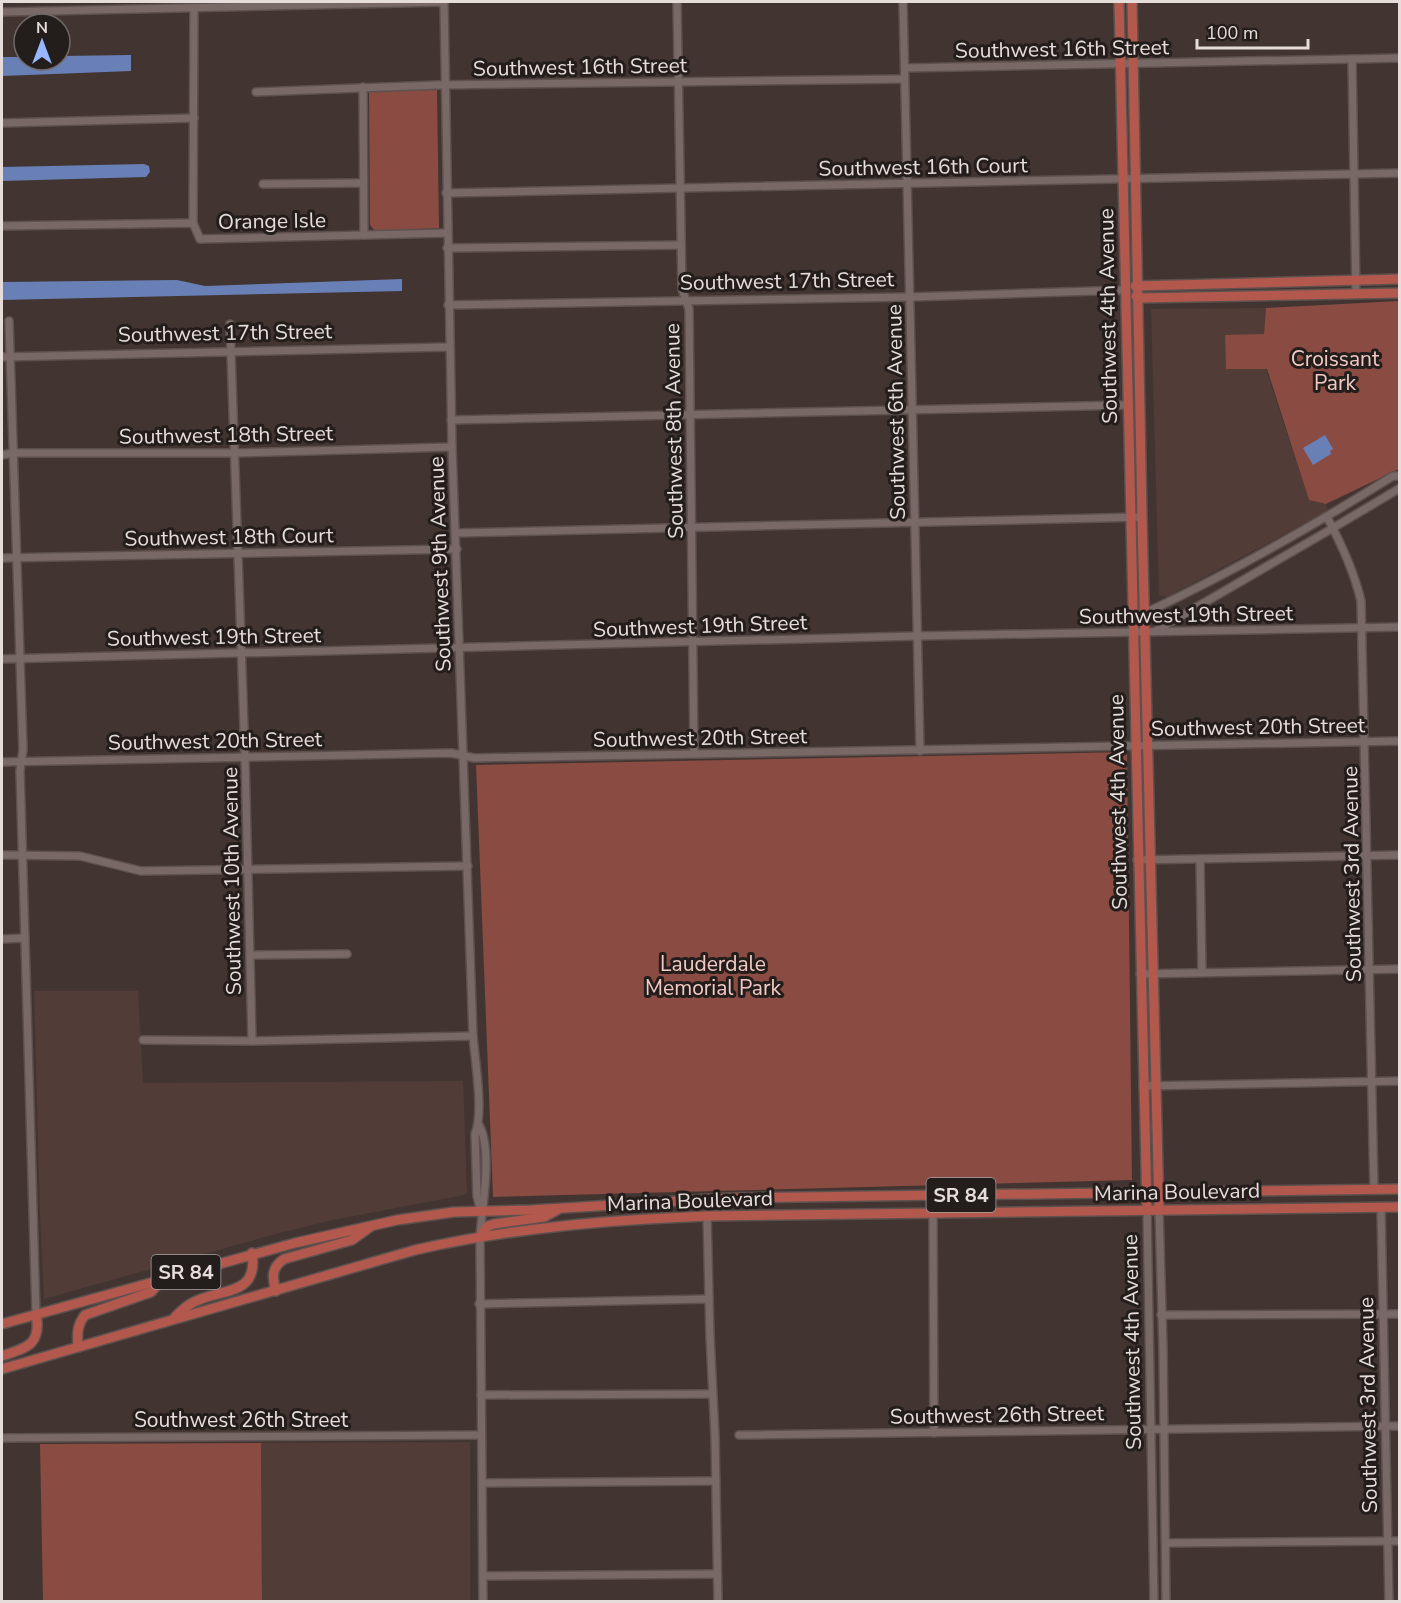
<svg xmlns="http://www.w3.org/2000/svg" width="1401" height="1603" font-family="'Nunito Sans',sans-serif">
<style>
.built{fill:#513c38}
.green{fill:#894b42}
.water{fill:#6980b7}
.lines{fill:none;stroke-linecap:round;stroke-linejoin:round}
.minor-casing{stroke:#5d514f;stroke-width:10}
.major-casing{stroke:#5d514f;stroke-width:12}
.minor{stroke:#796966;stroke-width:7}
.major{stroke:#b2584d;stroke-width:9}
.labels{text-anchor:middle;stroke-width:6;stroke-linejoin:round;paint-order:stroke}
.shield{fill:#231d1c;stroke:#aca3a2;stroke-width:1.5}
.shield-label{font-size:20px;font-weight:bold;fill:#e6dddb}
.street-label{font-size:21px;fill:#e6dddb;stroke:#231d1c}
.park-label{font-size:21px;fill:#f2cac3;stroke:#231d1c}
</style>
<rect width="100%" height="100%" fill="#423431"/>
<g class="built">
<path d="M 1266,308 L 1264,335 L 1226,369 L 1266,369 L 1309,500 L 1326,504 L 1328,511 L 1167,597 L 1159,595 L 1151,309 Z"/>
<path d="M 34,991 L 138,991 L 143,1083 L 463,1081 L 467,1192 L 464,1195 L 333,1220 L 279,1233 L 44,1299 L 40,1214 Z"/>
<path d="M 470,1442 L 470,1601 L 262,1601 L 261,1443 Z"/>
</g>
<g class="green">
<path d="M 434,88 L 437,90 L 439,228 L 375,231 L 370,225 L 369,91 Z"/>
<path d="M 1399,301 L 1399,469 L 1326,504 L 1309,500 L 1267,369 L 1226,369 L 1225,335 L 1264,334 L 1266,308 Z"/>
<path d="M 1127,752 L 1132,1180 L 493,1197 L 476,765 Z"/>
<path d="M 261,1443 L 262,1601 L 43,1601 L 40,1444 Z"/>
</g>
<g class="water">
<path d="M 131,55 L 131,71 L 2,76 L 2,57 L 24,57 L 24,60 L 60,60 L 60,56 Z"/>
<path d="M 144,164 L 149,166 L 150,172 L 146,177 L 2,181 L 2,167 Z"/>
<path d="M 402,279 L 402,291 L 2,300 L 2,282 L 177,280 L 205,286 Z"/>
<path d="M 1325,435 L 1333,449 L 1330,451 L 1331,454 L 1313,465 L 1303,448 Z"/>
</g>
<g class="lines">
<g class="minor-casing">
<g id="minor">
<path d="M 677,2 L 682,289 L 689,309 L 694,754"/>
<path d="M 903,2 L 920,751"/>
<path d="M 2,12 L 444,2 L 452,447 L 473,1036 C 475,1061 484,1113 475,1134 L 477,1196 L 481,1211"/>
<path d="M 1352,59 L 1356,294"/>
<path d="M 905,68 L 1400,58"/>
<path d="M 363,87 L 364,235"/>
<path d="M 256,92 L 438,85 L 904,79"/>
<path d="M 2,123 L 194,118"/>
<path d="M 263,184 L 363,183"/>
<path d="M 446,193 L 1400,173"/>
<path d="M 193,223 L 194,9"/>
<path d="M 2,226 L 193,223 L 200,239 L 447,233"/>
<path d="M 447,248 L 681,245"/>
<path d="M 448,305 L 910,297 L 1126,290"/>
<path d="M 9,321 L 23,750 L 20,771 L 36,1314"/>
<path d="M 230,324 L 245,757 L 252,1041"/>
<path d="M 2,357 L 449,347"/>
<path d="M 451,420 L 1128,405"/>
<path d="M 2,455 L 13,453 L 234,453 L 452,447"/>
<path d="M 1327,517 C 1342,545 1354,571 1361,601 L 1374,1189"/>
<path d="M 456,533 L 1142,517"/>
<path d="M 2,558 L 457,549"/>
<path d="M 1145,613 C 1231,573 1313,526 1393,476 L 1400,476"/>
<path d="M 1157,630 L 1333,528 L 1400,488"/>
<path d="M 2,659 L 917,636 L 1400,627"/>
<path d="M 2,762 L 451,753 L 474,758 L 1400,741"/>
<path d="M 2,855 L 80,856 L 141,871 L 468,866"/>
<path d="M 1200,859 L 1202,972"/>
<path d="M 1137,860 L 1400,855"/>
<path d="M 2,939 L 25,938"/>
<path d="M 250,955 L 347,954"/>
<path d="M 1140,974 L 1400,969"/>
<path d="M 143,1040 L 252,1041 L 473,1036"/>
<path d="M 1143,1086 L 1400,1081"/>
<path d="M 479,1125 C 493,1150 482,1207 480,1236 L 483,1602"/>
<path d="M 1381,1208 L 1389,1602"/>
<path d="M 1147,1210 L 1154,1602"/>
<path d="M 1159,1210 L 1163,1348 L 1166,1602"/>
<path d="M 933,1215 L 934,1433"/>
<path d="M 707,1216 L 710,1336 L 715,1436 L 718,1602"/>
<path d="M 479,1304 L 709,1299"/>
<path d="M 1161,1315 L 1400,1314"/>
<path d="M 481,1395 L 712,1394"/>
<path d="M 739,1435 L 1400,1426"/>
<path d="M 2,1438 L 481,1435"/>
<path d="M 482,1483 L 716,1481"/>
<path d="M 1166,1543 L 1400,1541"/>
<path d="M 483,1576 L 717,1574"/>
</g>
</g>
<g class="major-casing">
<g id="major">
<path d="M 1119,2 L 1147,1210"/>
<path d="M 1132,2 L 1142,517 L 1159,1210"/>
<path d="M 1135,286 L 1400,279"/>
<path d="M 1136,296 L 1139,298 L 1400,293"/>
<path d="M 480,1236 L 488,1226 L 494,1224 L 544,1217 L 557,1210"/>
<path d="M 276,1291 C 272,1277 271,1268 284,1259 L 352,1240 L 370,1227"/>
<path d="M 175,1317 C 180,1312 187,1305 194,1302 C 220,1288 259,1297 252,1253"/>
<path d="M 2,1324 L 295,1243 L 397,1220 L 454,1212 L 531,1210 L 728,1198 L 1400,1189"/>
<path d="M 78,1347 C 77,1334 77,1325 85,1315 L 151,1292 L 162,1279"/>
<path d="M 2,1356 C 26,1348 42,1345 36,1314"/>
<path d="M 2,1369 L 415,1250 C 511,1228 609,1220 707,1216 L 1400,1207"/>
</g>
</g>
<use href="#minor" class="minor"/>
<use href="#major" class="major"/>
</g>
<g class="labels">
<g class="shield">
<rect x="926.5" y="1178" width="69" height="34" rx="4.5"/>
<rect x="151.5" y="1255" width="69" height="34" rx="4.5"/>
</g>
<g class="shield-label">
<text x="961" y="1202">SR 84</text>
<text x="186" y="1279">SR 84</text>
</g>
<g class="street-label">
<text transform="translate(1062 49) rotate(-1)" y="7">Southwest 16th Street</text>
<text transform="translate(580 67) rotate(-1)" y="7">Southwest 16th Street</text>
<text transform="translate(923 167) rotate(-1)" y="7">Southwest 16th Court</text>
<text transform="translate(272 221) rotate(-1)" y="7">Orange Isle</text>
<text transform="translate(787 281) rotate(-1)" y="7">Southwest 17th Street</text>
<text transform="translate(1108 316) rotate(-91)" y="7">Southwest 4th Avenue</text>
<text transform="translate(225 333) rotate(-1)" y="7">Southwest 17th Street</text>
<text transform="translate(896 412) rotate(-91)" y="7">Southwest 6th Avenue</text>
<text transform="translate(674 431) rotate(-91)" y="7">Southwest 8th Avenue</text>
<text transform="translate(226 435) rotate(-1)" y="7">Southwest 18th Street</text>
<text transform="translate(229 537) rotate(-1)" y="7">Southwest 18th Court</text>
<text transform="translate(440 564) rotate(-92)" y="7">Southwest 9th Avenue</text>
<text transform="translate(1186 615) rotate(-1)" y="7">Southwest 19th Street</text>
<text transform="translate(700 626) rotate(-2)" y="7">Southwest 19th Street</text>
<text transform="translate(214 637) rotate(-1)" y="7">Southwest 19th Street</text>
<text transform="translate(1258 727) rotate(-1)" y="7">Southwest 20th Street</text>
<text transform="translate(700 738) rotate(-1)" y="7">Southwest 20th Street</text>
<text transform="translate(215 741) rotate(-1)" y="7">Southwest 20th Street</text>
<text transform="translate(1118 802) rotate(-91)" y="7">Southwest 4th Avenue</text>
<text transform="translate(1352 874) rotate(-91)" y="7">Southwest 3rd Avenue</text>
<text transform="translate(232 881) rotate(-91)" y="7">Southwest 10th Avenue</text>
<text transform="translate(1177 1192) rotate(-1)" y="7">Marina Boulevard</text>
<text transform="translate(690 1201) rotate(-2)" y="7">Marina Boulevard</text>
<text transform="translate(1132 1342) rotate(-91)" y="7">Southwest 4th Avenue</text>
<text transform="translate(1368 1405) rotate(-91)" y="7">Southwest 3rd Avenue</text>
<text transform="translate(997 1415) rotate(-1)" y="7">Southwest 26th Street</text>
<text x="241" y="1427">Southwest 26th Street</text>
</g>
<g class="park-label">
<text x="1335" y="366">Croissant<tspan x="1335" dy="24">Park</tspan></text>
<text x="713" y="971">Lauderdale<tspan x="713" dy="24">Memorial Park</tspan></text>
</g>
</g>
<rect width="1401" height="1603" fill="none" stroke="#e6dddb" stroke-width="6"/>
<g transform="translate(42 42)"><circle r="28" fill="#231d1c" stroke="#716a68" stroke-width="1.5"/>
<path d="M0-4.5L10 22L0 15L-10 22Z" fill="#97b6fd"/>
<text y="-9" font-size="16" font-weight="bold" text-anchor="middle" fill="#e6dddb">N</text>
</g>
<path d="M1197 39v9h111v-9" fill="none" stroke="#e6dddb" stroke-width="3"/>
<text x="1206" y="39" font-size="18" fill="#e6dddb" stroke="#231d1c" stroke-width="4.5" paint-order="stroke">100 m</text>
</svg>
